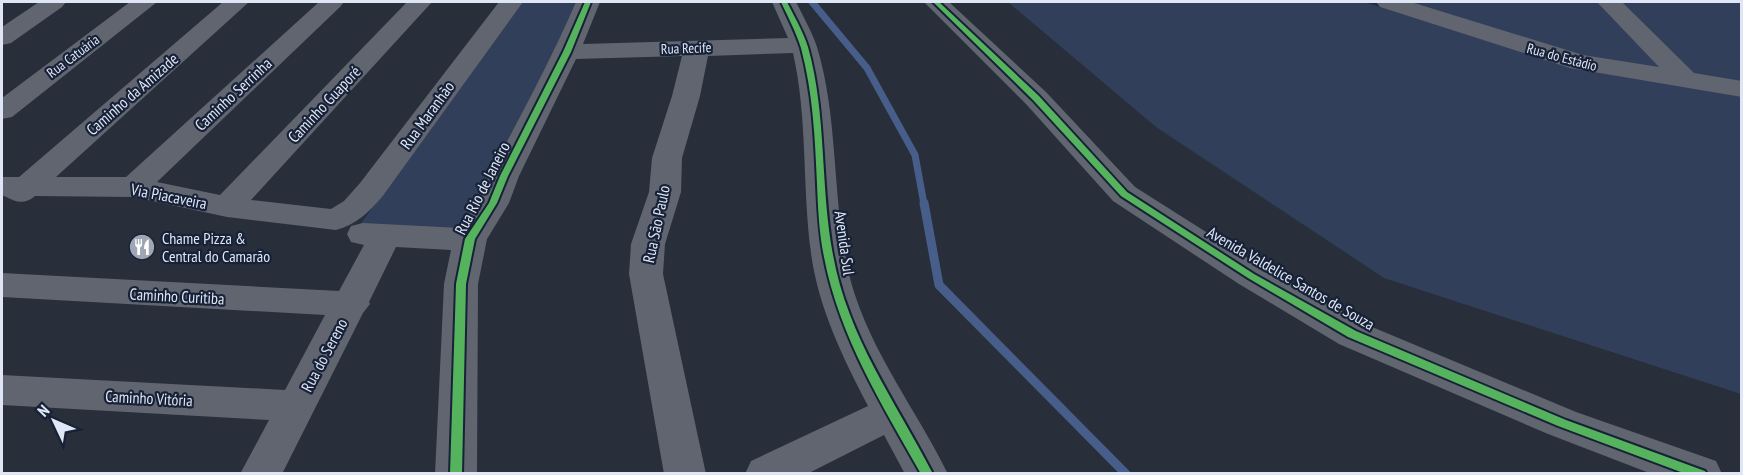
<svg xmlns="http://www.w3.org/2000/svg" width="1743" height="475" font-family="'PT Sans Narrow',sans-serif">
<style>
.green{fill:#323f5a}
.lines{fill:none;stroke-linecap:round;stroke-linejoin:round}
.stream-far1{stroke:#475d8a;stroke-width:7}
.stream{stroke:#475d8a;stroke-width:9}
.minor{fill:#606570;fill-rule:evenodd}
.cycleway-casing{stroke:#172137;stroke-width:4}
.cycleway{fill:#56b35d;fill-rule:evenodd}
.labels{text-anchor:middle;stroke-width:4.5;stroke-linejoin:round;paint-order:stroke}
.far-street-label{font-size:14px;fill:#dfe7f6;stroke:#172137}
.street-label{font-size:16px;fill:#dfe7f6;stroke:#172137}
.poi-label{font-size:16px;fill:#dfe7f6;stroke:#172137;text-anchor:start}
</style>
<rect width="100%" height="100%" fill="#282e3a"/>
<g class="green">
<path d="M 523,2 L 579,2 L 466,229 L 359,226 Z"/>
<path d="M 1008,2 L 1364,2 L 1566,66 L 1741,96 L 1741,394 L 1384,278 L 1156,127 Z"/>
<path d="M 1403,2 L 1741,2 L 1741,82 L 1566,54 Z"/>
</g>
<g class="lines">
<path class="stream-far1" d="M 812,2 L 867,68 L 915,155 L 924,204"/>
<path class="stream" d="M 924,203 L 939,285 L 1126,474"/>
<g class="minor">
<path d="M 39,2 L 66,2 L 62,7 L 11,43 L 2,45 L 2,27 Z"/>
<path d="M 130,2 L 157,2 L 12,117 L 2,119 L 2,98 Z"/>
<path d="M 223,2 L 249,2 L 56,177 L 126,177 L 319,2 L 344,2 L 340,7 L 157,182 L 220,195 L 407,2 L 432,2 L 251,200 L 331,209 L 344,201 L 360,183 L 499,2 L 523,2 L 382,197 C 369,212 356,225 336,230 L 227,217 L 134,197 L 35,196 C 22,207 13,200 2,195 L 2,177 L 19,177 Z"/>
<path d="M 576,2 L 600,2 L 583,44 L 788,38 L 772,2 L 796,2 C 803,16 812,32 817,47 C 840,123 831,205 851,282 C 871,353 916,409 948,474 L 905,474 L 884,435 L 807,474 L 745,474 L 751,461 L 868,406 C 843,358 818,307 811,253 C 802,186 808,119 793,53 L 708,56 L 700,96 L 682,158 L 681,192 L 665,244 L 663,274 L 706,474 L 664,474 L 629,274 L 631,244 L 649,192 L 652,158 L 672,96 L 682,56 L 576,59 L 519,176 L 509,203 L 487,239 L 478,284 L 477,474 L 435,474 L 444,284 L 451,250 L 396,247 L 369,302 L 370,304 L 363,313 L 282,474 L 240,474 L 269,420 L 2,405 L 2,375 L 285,390 L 325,315 L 2,297 L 2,273 L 339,291 L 364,245 L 351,242 L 347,234 L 351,226 L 363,223 L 460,228 C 477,203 488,177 502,151 C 528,102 554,53 576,2 Z"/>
<path d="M 924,2 L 949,2 L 1046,92 L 1135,187 L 1263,268 L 1365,324 L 1576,412 L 1716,461 L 1722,474 L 1652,474 L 1548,434 L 1339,344 L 1239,284 L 1113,201 L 1026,104 Z"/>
<path d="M 1376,2 L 1411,2 L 1583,55 L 1659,67 L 1597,2 L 1622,2 L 1694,73 L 1742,81 L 1742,97 L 1570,68 L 1380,7 Z"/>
</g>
<g class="cycleway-casing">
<g id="cycleway">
<path d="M 585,2 L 591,2 L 571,52 L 508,176 L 497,203 L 475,239 L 466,284 L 462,474 L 450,474 L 456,284 L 465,239 L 489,203 L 500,176 L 563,52 Z"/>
<path d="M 781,2 L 787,2 C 794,16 803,31 808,47 C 827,115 820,186 833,255 C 848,338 895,400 933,474 L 921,474 C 882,405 839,336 824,257 C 819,233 818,208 817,184 C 815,138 813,93 801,48 C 796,32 788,17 781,2 Z"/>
<path d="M 933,2 L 939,2 L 1039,96 L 1127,192 L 1254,274 L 1356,331 L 1566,420 L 1705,471 L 1707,474 L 1686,474 L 1558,426 L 1348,337 L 1248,278 L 1121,196 L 1033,100 Z"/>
</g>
</g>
<use href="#cycleway" class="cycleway"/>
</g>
<defs>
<g id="restaurant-disc" transform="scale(1.35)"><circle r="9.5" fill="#9fa6b4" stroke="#172137"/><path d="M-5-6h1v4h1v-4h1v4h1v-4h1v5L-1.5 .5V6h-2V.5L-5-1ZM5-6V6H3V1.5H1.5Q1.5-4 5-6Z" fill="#fff"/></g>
</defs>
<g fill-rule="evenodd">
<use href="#restaurant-disc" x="142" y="247"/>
</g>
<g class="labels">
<g class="far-street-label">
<text transform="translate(686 48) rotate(-2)" y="5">Rua Recife</text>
<text transform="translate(73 56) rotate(-37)" y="5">Rua Catuária</text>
<text transform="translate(1562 57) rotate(15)" y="5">Rua do Estádio</text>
</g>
<g class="street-label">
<text transform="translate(132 94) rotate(-41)" y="6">Caminho da Amizade</text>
<text transform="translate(233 94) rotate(-43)" y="6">Caminho Serrinha</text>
<text transform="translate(324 104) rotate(-47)" y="6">Caminho Guaporé</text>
<text transform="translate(427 115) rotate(-54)" y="6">Rua Maranhão</text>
<text transform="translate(482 188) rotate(-63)" y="6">Rua Rio de Janeiro</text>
<text transform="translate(169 196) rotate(11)" y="6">Via Piacaveira</text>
<text transform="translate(656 224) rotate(-78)" y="6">Rua São Paulo</text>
<text transform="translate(845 243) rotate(82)" y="6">Avenida Sul</text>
<text transform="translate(1291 278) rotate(30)" y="6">Avenida Valdelice Santos de Souza</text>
<text transform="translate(177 296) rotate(3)" y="6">Caminho Curitiba</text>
<text transform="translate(324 355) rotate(-62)" y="6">Rua do Sereno</text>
<text transform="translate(149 398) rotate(3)" y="6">Caminho Vitória</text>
</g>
<g class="poi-label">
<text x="162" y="244">Chame Pizza &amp;<tspan x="162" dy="18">Central do Camarão</tspan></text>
</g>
</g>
<rect width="1743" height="475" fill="none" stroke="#dfe7f6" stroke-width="6"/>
<g transform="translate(54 421) rotate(314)" stroke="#172137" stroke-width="4.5" paint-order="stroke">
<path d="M0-4.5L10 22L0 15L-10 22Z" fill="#dfe7f6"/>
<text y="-9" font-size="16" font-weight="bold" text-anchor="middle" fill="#dfe7f6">N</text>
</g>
</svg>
